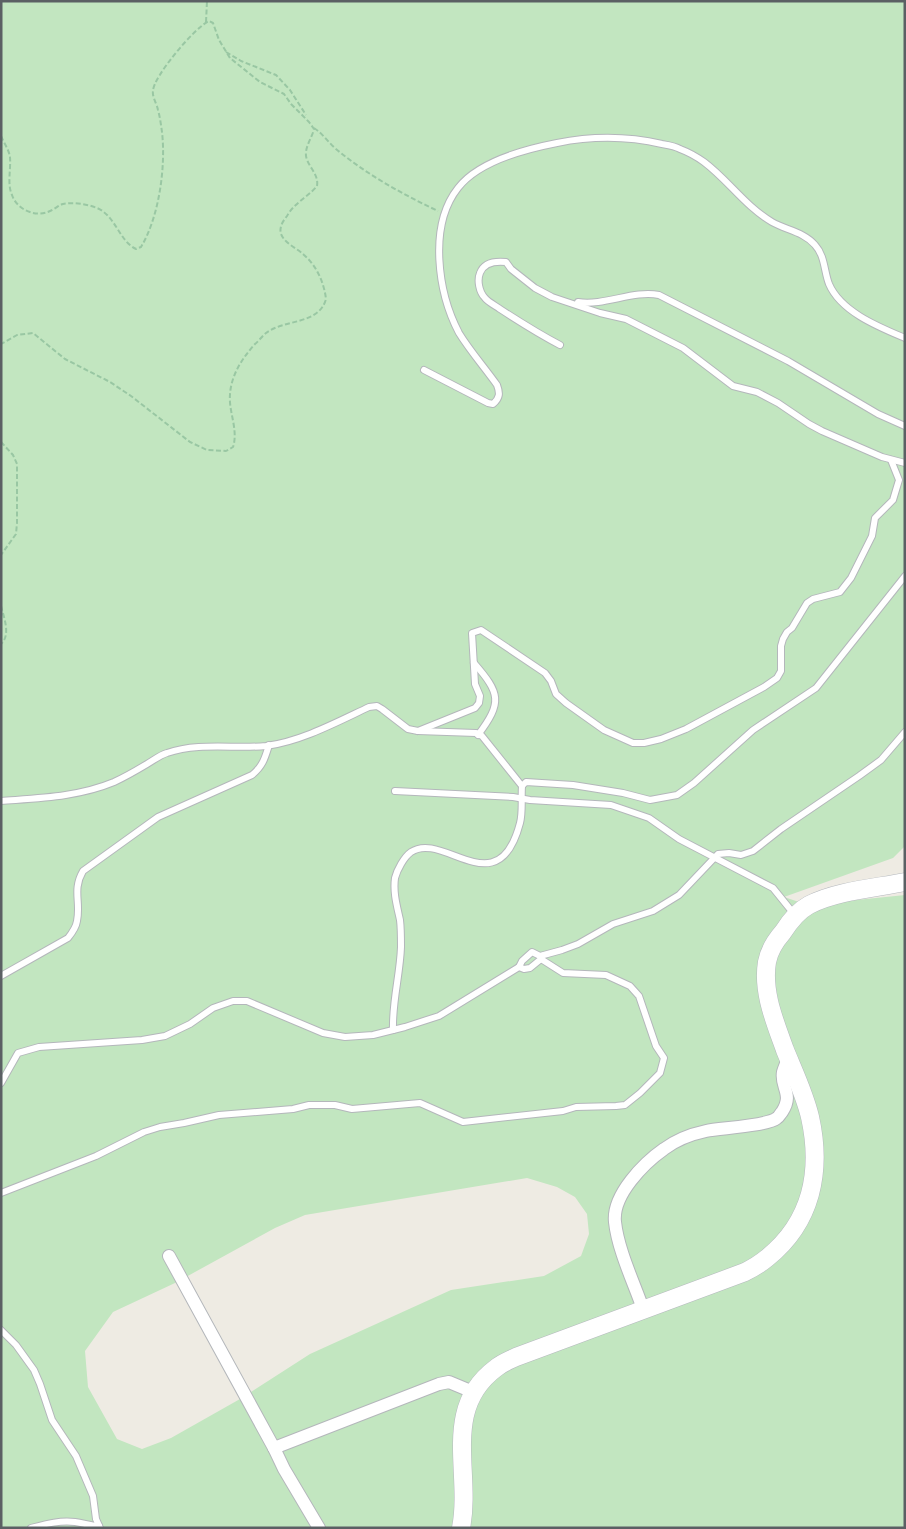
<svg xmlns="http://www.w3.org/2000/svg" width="906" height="1529" font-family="Ubuntu,sans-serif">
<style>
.green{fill:#c2e6c0;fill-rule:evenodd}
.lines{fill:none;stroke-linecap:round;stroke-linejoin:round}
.lane-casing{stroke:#b4b7bb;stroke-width:8}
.street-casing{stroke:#b4b7bb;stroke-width:14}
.secondary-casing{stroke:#b5b9be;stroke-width:19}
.path{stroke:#99c7a3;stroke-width:2;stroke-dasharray:5 2.5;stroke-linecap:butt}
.lane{stroke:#fff;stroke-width:6}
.street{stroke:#fff;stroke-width:12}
.secondary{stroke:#fff;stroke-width:18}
</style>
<rect width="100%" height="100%" fill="#eeebe3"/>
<path class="green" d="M 1,1 L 905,1 L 905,846 L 893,858 L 784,897 L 808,905 L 905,895 L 905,1528 L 1,1528 ZM 527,1178 L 557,1187 L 575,1197 L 587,1214 L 589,1234 L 581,1256 L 544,1276 L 451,1290 L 310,1354 L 240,1399 L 171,1438 L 142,1449 L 117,1439 L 88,1387 L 85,1351 L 113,1312 L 175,1283 L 275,1228 L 305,1215 Z"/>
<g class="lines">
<g class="lane-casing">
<g id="lane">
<path d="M 578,302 C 605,306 633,290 659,295 L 788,361 L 878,414 L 905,426"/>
<path d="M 560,345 C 539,334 520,322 500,309 C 496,306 488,302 485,298 C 479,292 477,280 480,273 C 484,262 496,261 506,262 L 511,269 L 535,288 L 552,297 L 600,313 L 626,319 L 683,348 L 733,386 L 757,392 L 778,403 L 809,424 L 822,431 L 882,457 L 905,463"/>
<path d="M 424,370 L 488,403 L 493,404 C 500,398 500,393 497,385 C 485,368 470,351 459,333 C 438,293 428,226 458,188 C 478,162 526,149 557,143 C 592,136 627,136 662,144 C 668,145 675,146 680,149 C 688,152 697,157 704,162 C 728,180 745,206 772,222 C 786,230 804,232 815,245 C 825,256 824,271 829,284 C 841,312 879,327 905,338"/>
<path d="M 474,663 C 500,693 503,702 478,735"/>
<path d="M 418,731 L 475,708 L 479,703 L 480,696 L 475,684 L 472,633 L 481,630 L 545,673 L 551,681 L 556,694 L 566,703 L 604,730 L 633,743 L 644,743 L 661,739 L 686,729 L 764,687 L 777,678 L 781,671 L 781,646 L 783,639 L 787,632 L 792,628 L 807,603 L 813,599 L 840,592 L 851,578 L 872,536 L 875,518 L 893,500 L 899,480 L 891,460"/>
<path d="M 395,791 L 513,797 L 530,800 L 611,805 L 649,818 L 679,839 L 773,888 L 794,914"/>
<path d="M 1,801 C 39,798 78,797 114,782 C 125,777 137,770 147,764 C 154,760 160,755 167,753 C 199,742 234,749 266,746 C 302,741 337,722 369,707 L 377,706 L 382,709 L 408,729 L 418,731 L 476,733 L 482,736 L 522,786"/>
<path d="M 540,957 L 541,959 L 530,968 L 524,969 L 519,967 L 522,961 L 532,952 L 540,956 L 562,950 L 578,944 L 613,924 L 653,911 L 679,895 L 718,854 L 729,853 L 741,855 L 753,851 L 781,829 L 859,776 L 881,760 L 905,732"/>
<path d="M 1,976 L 68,938 C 72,933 76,928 77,921 C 81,902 72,890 83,871 L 158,817 L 252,775 C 263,766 265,758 269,745"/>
<path d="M 393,1030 C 392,1002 400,975 401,947 C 401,938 401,928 400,920 C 397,906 393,893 395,878 C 397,870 404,857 411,852 C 443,830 498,907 520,823 C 523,811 521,798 522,786 L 526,782 L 573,785 L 623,793 L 650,800 L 677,795 L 694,783 L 753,730 L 816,688 L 905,576"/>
<path d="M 1,1083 L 18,1053 L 39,1047 L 142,1040 L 165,1036 L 190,1024 L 213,1008 L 233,1001 L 247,1001 L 323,1033 L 345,1037 L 373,1035 L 405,1027 L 439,1016 L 519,967"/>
<path d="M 1,1193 L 96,1156 L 144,1132 L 160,1127 L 184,1123 L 219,1115 L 293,1109 L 309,1105 L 335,1105 L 352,1109 L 420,1103 L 463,1122 L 563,1111 L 576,1107 L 616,1106 L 625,1105 L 640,1093 L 660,1073 L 664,1058 L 656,1046 L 639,996 L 630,986 L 606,975 L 563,973 L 541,959"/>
<path d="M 1,1330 L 16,1345 L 34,1370 L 40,1384 L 52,1420 L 76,1456 L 93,1496 L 96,1519 L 100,1528"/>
<path d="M 31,1528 C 46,1524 60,1520 75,1522 C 84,1523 90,1526 99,1526"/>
</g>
</g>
<g class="street-casing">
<g id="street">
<path d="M 169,1256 L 274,1448 L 284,1469 L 319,1528"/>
<path d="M 643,1309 C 634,1283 618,1250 615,1222 C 612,1195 644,1163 664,1149 C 676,1140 692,1134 706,1131 C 721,1128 767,1126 777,1118 C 779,1117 780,1114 782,1112 C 794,1094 780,1087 783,1072 C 784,1068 787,1062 788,1058"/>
<path d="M 274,1448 L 439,1384 L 449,1382 L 473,1392"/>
</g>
</g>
<g class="secondary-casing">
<path id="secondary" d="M 461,1528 C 472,1472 441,1409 496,1368 C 502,1363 510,1360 516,1357 L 745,1272 C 753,1268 761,1263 767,1258 C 812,1222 822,1171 810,1117 C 805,1095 794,1072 785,1050 C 775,1022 762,992 767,962 C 769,951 776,940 783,932 C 790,921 798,911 809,905 C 836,891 875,888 905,882"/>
</g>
<g class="path">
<path d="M 206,22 L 207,1"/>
<path d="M 226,52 L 241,61 L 276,75 L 290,90 L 306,115"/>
<path d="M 314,128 C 322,133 328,142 336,149 C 366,174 402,194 438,211"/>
<path d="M 1,136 C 4,143 9,150 10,157 C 11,170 7,184 12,195 C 17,210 36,218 50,211 C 55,209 59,205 63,204 C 74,202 87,204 97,208 C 116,216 119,241 136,249 L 141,247 C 159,217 166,167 162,132 C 161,125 160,117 158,110 C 157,104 152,97 153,91 C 153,77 195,27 209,21 L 213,23 L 219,40 L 230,58 L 260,82 L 284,94 L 291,104 L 309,122 L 314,129 C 312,138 305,146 306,156 C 308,167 319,174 317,186 C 308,197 294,203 287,216 C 283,221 279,227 281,234 C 285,244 297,248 304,255 C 317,266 324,283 326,299 C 319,325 284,319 266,333 C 262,336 259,341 255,344 C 238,363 226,384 231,410 C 233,422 237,435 233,447 L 226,451 L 207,450 L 190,442 L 131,396 L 110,382 L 65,359 L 33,333 L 17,335 L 1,344"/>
<path d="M 1,442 L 13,455 L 17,464 L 17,523 L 16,534 L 1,555"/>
<path d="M 1,606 C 4,618 11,635 1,644"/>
</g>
<use href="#lane" class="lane"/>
<use href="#street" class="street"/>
<use href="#secondary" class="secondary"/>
</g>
<rect width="906" height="1529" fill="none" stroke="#5b6064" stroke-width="5"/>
</svg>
